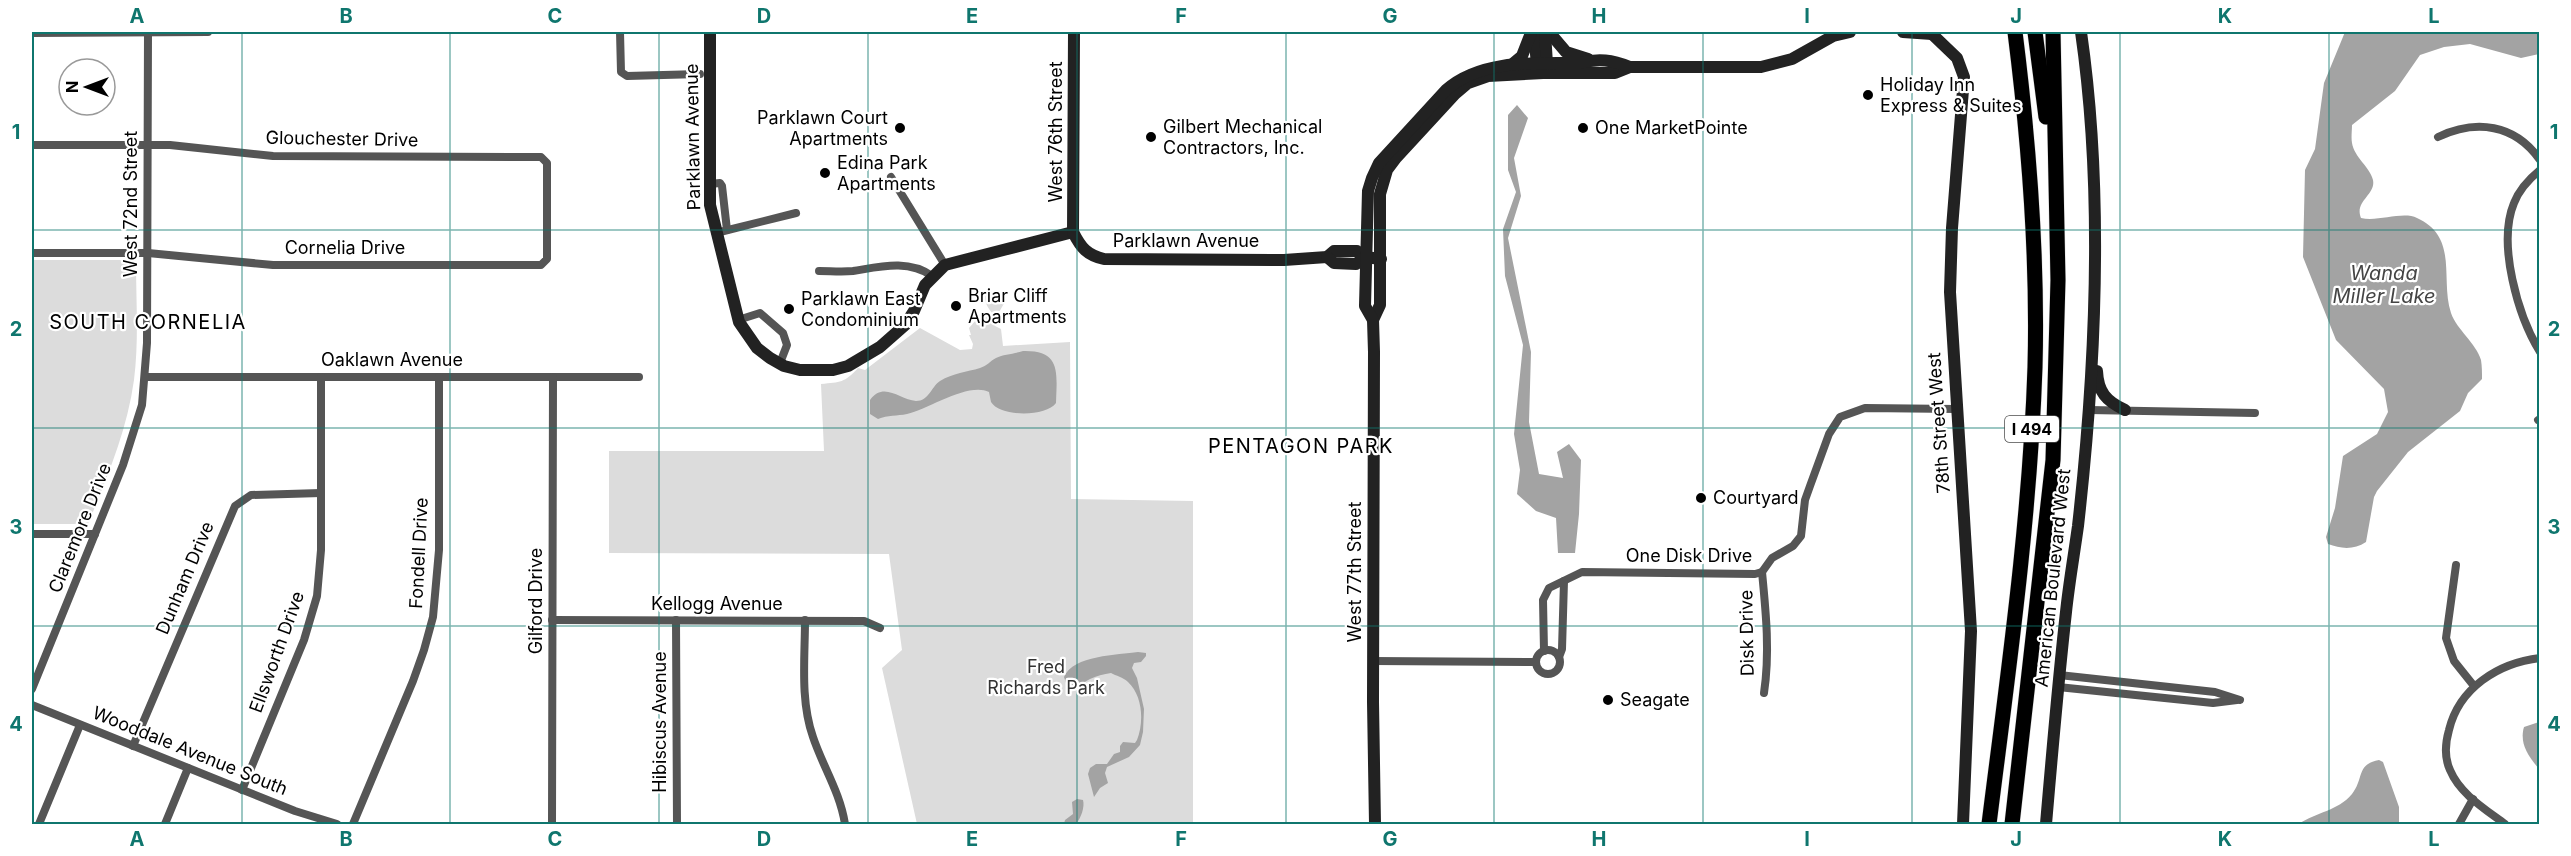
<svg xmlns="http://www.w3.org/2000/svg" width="2571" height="856" font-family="Inter,sans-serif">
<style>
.green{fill:#dcdcdc}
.water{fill:#a3a3a3}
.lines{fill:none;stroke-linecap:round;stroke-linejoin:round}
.highway-casing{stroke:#dbdbdb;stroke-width:16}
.street{stroke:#555;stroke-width:8}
.secondary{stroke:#222;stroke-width:12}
.highway{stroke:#000;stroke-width:15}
.grid{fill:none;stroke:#0f766e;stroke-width:1.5;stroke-opacity:0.55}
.poi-dot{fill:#000;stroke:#fff;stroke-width:2}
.labels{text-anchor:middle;stroke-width:4.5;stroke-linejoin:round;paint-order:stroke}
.shield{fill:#fff;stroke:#4c4c4c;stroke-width:1.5}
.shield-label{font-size:16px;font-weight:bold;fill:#000}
.poi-label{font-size:18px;fill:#000;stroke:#fff;text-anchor:start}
.street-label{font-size:18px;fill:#000;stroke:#fff}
.park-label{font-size:18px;fill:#333;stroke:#fff}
.water-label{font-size:20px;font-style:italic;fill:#444;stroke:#fff}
.neighbourhood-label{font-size:20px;letter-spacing:1.5px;fill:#000;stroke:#fff}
.neatline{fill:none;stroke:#0f766e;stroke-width:2}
.grid-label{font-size:20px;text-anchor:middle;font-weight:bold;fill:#0f766e}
</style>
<rect width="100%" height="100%" fill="#fff"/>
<g class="green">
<path d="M 32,260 L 136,260 C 136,300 139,341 134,380 C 127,431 107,477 88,524 L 32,524 Z"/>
<path d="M 992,291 L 1003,294 L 1006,300 L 994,321 L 995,326 L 1001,329 L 1003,346 L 1070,342 L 1071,499 L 1193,501 L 1193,824 L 917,824 L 882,668 L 902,650 L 889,554 L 609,553 L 609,451 L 824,451 L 821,384 C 841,382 844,383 858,368 L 865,370 L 920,328 L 960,350 L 972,349 L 973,344 L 969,335 L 971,335 L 969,328 L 975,321 L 971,316 L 976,318 L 981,313 L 992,313 C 987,306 984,303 986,292 Z"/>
</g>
<g class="water">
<path d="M 2345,32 L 2540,32 L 2539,54 L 2521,58 L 2470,44 L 2444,47 L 2420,55 L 2395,91 L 2352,125 C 2352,130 2351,138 2352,143 C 2354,157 2370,167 2373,180 C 2376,195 2354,201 2361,218 C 2378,222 2403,211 2417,218 C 2459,237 2440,279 2451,313 C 2457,330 2476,343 2481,360 C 2482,366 2482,373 2482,379 L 2468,393 L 2460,411 L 2408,452 L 2377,491 L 2374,497 L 2366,542 C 2354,550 2341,549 2328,544 L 2326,537 L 2335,508 L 2343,456 L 2377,434 L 2388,412 L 2384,389 L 2336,340 L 2303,257 L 2305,170 L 2315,149 L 2324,83 Z"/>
<path d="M 1517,105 L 1528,118 L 1514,158 L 1521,196 L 1508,238 L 1531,352 L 1529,422 L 1539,474 L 1563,478 L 1557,452 L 1569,444 L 1581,460 L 1579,514 L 1575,553 L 1558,553 L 1556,518 L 1536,511 L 1517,494 L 1520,470 L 1514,434 L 1523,345 L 1505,276 L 1503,229 L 1516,192 L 1508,170 L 1508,115 Z"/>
<path d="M 1023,351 C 1061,350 1057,372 1056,403 C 1046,417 1000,417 991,402 L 989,392 C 968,382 929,409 907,414 C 897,416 888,415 878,419 L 870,414 L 870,400 C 884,381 900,400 916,401 C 929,401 931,387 940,381 C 953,373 967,372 980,368 C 987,366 990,361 996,358 C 1004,354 1014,354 1023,351 Z"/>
<path d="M 1138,652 L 1146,653 L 1146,656 L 1141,662 L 1134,663 L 1132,668 L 1137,678 L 1144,709 L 1143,732 L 1140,745 L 1129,757 L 1107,767 L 1105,773 L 1108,783 L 1100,788 L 1094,797 L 1088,774 L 1090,768 L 1096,764 L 1107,764 L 1114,754 L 1120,752 L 1120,746 L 1123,742 L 1135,743 L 1137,740 C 1144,722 1143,696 1128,682 C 1123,677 1116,676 1111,673 C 1104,674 1096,676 1090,679 C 1082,683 1077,690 1067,686 L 1064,677 C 1073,655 1118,655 1138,652 Z"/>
<path d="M 2539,722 L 2540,722 L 2539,769 C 2529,757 2519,744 2524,727 Z"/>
<path d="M 2379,760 L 2383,762 L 2399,807 L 2399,824 L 2299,824 C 2316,812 2338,811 2352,794 C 2364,779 2356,764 2379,760 Z"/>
<path d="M 1077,799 L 1083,800 C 1085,807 1081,818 1076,824 L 1064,824 L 1065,820 L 1073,814 L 1072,802 Z"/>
</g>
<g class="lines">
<g class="highway-casing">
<g id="highway">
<path d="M 2035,32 L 2046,117"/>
<path d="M 1989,824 C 2008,673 2030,520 2035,367 C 2038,255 2029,143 2015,32"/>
<path d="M 2012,824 L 2053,460 L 2058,280 L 2053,32"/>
</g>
</g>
<g class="street">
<path d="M 620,32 L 621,72 L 627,76 L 700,74"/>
<path d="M 32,33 L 208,32"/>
<path d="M 2438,137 C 2476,119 2515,124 2540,160"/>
<path d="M 32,145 L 170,145 L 273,156 L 541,157 L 547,163 L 547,259 L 541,265 L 273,265 L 148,253 L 32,253"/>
<path d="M 2540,170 C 2529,179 2519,190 2514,203 C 2497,244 2518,316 2540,352"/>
<path d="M 891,177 L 945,265"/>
<path d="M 710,184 L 720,183 L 722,186 L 727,230"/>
<path d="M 716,233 L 796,213"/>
<path d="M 819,271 C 830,271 842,272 853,271 C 879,267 908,259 932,276"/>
<path d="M 738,320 L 760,313 L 783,333 L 787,345 L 780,363"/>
<path d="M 146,377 L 639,377"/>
<path d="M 2089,410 L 2255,413"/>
<path d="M 2538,420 L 2540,419"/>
<path d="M 32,534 L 95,534"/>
<path d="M 2456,565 L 2446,638 L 2454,661 L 2474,686"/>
<path d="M 1762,572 C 1766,613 1770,653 1764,693"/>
<path d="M 552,620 L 864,621 L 880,628"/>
<path d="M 676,620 L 677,824"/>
<path d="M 805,620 C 805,658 800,700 813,737 C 823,767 840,792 845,824"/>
<circle cx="1548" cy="662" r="12"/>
<path d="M 1544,651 L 1543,600 L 1549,588 L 1582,572 L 1755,574 L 1762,572 L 1772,558 L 1793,546 L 1801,536 L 1805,500 L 1810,486 L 1829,434 L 1840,417 L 1865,408 L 1956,409"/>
<path d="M 1559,657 L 1562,649 L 1564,581"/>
<path d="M 1373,661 L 1536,662"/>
<path d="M 2059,675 L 2215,692 L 2240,700"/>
<path d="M 2058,687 L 2213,703 L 2237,700"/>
<path d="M 32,689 L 123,465 L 142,405 L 147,343 L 148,32"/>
<path d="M 32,705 L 295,811 L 337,824"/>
<path d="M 133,746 L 235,506 L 251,495 L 321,493"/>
<path d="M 242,790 L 304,640 L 317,596 L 321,550 L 321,377"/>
<path d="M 39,824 L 80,725"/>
<path d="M 165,824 L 188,768"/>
<path d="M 353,824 L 413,681 L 424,650 L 433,617 L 439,550 L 439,377"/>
<path d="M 552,824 L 553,377"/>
<path d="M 2459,824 L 2473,799"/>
<path d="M 2505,824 C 2485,809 2460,794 2450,770 C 2444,757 2445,744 2449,730 C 2459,688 2498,663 2540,658"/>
</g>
<g class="secondary">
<path d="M 710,32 L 710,205 L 739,322 L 757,348 L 770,358 L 784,366 L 800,370 L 833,370 L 848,366 L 880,347 L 905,325 L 914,311 L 925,285 L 945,265 L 1073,232"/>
<path d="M 1074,32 L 1073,232 C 1081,248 1087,255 1104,259 L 1284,260 L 1327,257 L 1334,251 L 1357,251 L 1365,257 L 1381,259"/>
<path d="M 1534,32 L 1537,65 L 1541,69"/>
<path d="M 1549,32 L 1566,52 L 1588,59"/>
<path d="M 1903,32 L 1932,34"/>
<path d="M 1932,34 L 1957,58 L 1964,77 L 1952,228 L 1950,292 L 1971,631 L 1963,824"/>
<path d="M 1510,66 L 1522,56 L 1531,33"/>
<path d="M 1544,72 L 1547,64 L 1545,32"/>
<path d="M 1327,257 L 1334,263 L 1356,264 L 1365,257"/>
<path d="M 1373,320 L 1380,305 L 1380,194 L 1387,170 L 1396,158 L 1455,94 L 1468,83 L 1488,76 L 1543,73 L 1615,73 L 1630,67"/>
<path d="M 2097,371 C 2098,392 2106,401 2125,410"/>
<path d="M 1375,824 L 1373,702 L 1374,352 L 1373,320 L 1365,306 L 1368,191 L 1372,178 L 1379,163 L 1446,90 C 1481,59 1536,63 1580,63 C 1599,58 1612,60 1630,67 L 1761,67 L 1792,59 L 1833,36 L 1850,32"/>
<path d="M 2046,824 C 2052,754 2058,683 2066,612 C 2069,583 2074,555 2078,526 C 2096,366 2104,191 2081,32"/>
</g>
<use href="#highway" class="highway"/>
</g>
<path class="grid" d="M 242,32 L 242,824M 450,32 L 450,824M 659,32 L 659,824M 868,32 L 868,824M 1077,32 L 1077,824M 1286,32 L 1286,824M 1494,32 L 1494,824M 1703,32 L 1703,824M 1912,32 L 1912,824M 2120,32 L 2120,824M 2329,32 L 2329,824M 32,230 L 2540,230M 32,428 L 2540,428M 32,626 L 2540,626"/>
<g class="poi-dot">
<circle cx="1868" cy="95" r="6"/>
<circle cx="900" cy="128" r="6"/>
<circle cx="1583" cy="128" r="6"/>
<circle cx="1151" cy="137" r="6"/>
<circle cx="825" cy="173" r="6"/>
<circle cx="956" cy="306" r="6"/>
<circle cx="789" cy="309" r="6"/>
<circle cx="1701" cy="498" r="6"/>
<circle cx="1608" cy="700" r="6"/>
</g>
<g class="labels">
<rect class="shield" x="2005" y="416" width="54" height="26" rx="4.5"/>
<g class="shield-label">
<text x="2032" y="435">I 494</text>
</g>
<g class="poi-label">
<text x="1880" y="91">Holiday Inn<tspan x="1880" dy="21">Express &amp; Suites</tspan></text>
<text x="888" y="124" text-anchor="end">Parklawn Court<tspan x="888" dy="21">Apartments</tspan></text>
<text x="1163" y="133">Gilbert Mechanical<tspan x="1163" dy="21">Contractors, Inc.</tspan></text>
<text x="1595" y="134">One MarketPointe</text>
<text x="837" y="169">Edina Park<tspan x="837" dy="21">Apartments</tspan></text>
<text x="968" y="302">Briar Cliff<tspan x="968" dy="21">Apartments</tspan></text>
<text x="801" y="305">Parklawn East<tspan x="801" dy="21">Condominium</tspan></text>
<text x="1713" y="504">Courtyard</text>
<text x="1620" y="706">Seagate</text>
</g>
<g class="street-label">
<text transform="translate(1056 132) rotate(-90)" y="6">West 76th Street</text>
<text transform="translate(693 137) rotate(-91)" y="6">Parklawn Avenue</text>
<text transform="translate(342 139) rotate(1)" y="6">Glouchester Drive</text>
<text transform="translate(131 204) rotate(-90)" y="6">West 72nd Street</text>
<text x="1186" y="247">Parklawn Avenue</text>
<text x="345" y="254">Cornelia Drive</text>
<text x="392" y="366">Oaklawn Avenue</text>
<text transform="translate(1939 423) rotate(-94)" y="6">78th Street West</text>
<text transform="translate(80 528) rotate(-68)" y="6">Claremore Drive</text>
<text transform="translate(419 553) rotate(-87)" y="6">Fondell Drive</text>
<text x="1689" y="562">One Disk Drive</text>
<text transform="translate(1355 572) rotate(-90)" y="6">West 77th Street</text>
<text transform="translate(185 578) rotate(-67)" y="6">Dunham Drive</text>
<text transform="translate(2053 578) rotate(-84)" y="6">American Boulevard West</text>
<text transform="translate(536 601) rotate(-90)" y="6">Gilford Drive</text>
<text x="717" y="610">Kellogg Avenue</text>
<text transform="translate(1747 633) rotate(-91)" y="6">Disk Drive</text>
<text transform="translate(277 652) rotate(-70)" y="6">Ellsworth Drive</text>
<text transform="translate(660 722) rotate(-90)" y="6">Hibiscus Avenue</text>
<text transform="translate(190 751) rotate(22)" y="6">Wooddale Avenue South</text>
</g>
<g class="park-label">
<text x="1046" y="673">Fred<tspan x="1046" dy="21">Richards Park</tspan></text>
</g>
<g class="water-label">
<text x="2384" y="280">Wanda<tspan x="2384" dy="23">Miller Lake</tspan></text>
</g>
<g class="neighbourhood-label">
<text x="148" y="329">SOUTH CORNELIA</text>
<text x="1301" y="453">PENTAGON PARK</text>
</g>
</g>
<rect width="2571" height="856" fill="none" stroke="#ffffff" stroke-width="66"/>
<g transform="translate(87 87) rotate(270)"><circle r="28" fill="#ffffff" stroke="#999999" stroke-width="1.5"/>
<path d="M0-4.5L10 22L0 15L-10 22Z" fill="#000000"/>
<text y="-9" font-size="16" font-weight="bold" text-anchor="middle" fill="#000000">N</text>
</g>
<rect x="33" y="33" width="2505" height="790" class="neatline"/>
<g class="grid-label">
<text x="137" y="23">A</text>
<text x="346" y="23">B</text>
<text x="555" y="23">C</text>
<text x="764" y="23">D</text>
<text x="972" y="23">E</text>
<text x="1181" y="23">F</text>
<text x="1390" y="23">G</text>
<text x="1599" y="23">H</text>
<text x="1807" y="23">I</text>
<text x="2016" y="23">J</text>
<text x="2225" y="23">K</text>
<text x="2434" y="23">L</text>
<text x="16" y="139">1</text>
<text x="2554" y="139">1</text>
<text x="16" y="336">2</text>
<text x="2554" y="336">2</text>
<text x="16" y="534">3</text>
<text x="2554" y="534">3</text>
<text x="16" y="731">4</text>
<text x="2554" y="731">4</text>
<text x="137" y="846">A</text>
<text x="346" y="846">B</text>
<text x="555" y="846">C</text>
<text x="764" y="846">D</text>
<text x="972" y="846">E</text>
<text x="1181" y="846">F</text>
<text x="1390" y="846">G</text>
<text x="1599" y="846">H</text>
<text x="1807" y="846">I</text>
<text x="2016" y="846">J</text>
<text x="2225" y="846">K</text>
<text x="2434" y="846">L</text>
</g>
</svg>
